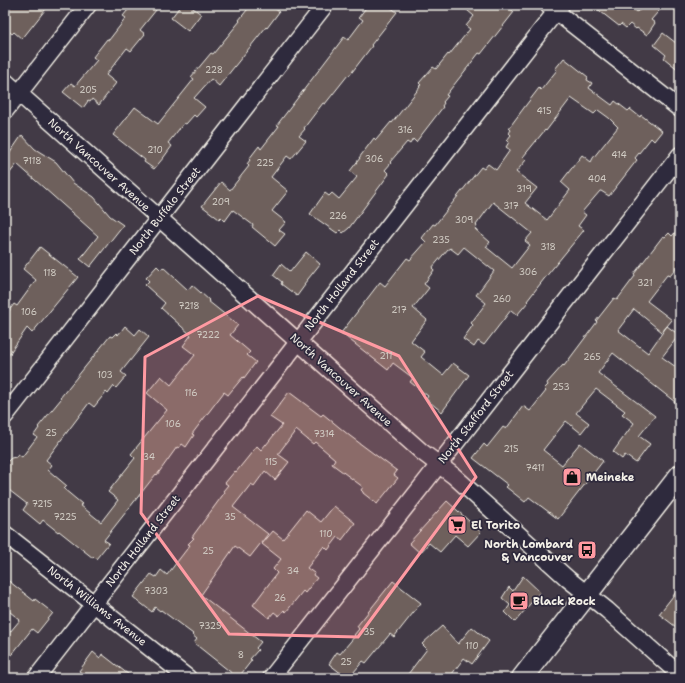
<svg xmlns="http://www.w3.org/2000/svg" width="685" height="683" viewBox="0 0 685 683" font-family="'Shantell Sans',sans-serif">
	<rect width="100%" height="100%" fill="#423a46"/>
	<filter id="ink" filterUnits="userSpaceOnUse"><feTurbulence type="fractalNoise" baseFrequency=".025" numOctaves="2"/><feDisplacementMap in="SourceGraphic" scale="8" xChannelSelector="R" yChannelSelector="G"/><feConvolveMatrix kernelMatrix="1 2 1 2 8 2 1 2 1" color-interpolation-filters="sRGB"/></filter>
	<g filter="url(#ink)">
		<g fill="#6e605c" stroke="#f4f1e8" fill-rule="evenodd">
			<path d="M 5,5 L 49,5 L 22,39 L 14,32 L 12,34 L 5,28 Z"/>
			<path d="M 132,5 L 160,5 L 140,30 L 145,34 L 131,51 L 127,48 L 106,75 L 116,83 L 99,105 L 92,99 L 90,102 L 88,101 L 83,108 L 63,92 L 71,83 L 75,86 L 97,60 L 93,57 L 107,39 L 109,40 L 126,18 L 123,16 Z"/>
			<path d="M 181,5 L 189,5 L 201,14 L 188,31 L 171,18 Z"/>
			<path d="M 251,5 L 271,5 L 279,12 L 267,28 L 266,27 L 219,86 L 211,79 L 194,98 L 205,107 L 196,117 L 194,115 L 186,124 L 184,123 L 168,143 L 172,146 L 164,157 L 154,169 L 144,162 L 145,160 L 113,135 L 135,107 L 158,124 L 194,79 L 191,77 L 211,53 L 213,54 L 240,21 L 239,20 Z"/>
			<path d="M 368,5 L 387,5 L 397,12 L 371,45 L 372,46 L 349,76 L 348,75 L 325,104 L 323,103 L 304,128 L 305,129 L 299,136 L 306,141 L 291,159 L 287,156 L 271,177 L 288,191 L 272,211 L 286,222 L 279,230 L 285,234 L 275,246 L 252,227 L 253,225 L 233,210 L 225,221 L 221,217 L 219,219 L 202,206 L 221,182 L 230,190 L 249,166 L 247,164 L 250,160 L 249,159 L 259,146 L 261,149 L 279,126 L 277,125 L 344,37 L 348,40 L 363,20 L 359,17 Z"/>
			<path d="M 461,5 L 506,5 L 514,12 L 481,54 L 479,53 L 446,95 L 448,96 L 443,102 L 444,103 L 442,106 L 443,107 L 416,142 L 413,139 L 410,144 L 407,142 L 390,162 L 391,163 L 385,170 L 389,174 L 349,228 L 343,233 L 340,230 L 337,233 L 310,214 L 325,193 L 329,196 L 332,193 L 339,199 L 357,177 L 350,171 L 360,158 L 359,158 L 374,138 L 376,140 L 391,122 L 392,123 L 420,87 L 419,86 L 421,85 L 419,83 L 433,67 L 436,69 L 448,54 L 449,55 L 470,29 L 466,26 L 474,16 Z"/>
			<path d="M 592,5 L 629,5 L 637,12 L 638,10 L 639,11 L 644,5 L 664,5 L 651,20 L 655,23 L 647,35 L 637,28 L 636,29 L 630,24 L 626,28 L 621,24 L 619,26 Z"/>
			<path d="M 663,33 L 676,43 L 680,37 L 680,71 L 664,58 L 666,55 L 654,45 Z"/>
			<path d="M 564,58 L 588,77 L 587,80 L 592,83 L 589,88 L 612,105 L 615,101 L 628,111 L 630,109 L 640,117 L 641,115 L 662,131 L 654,141 L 651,138 L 635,158 L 637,160 L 609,196 L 601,191 L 600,191 L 582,212 L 586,215 L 578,226 L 584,230 L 544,279 L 527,301 L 528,302 L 517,315 L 511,310 L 484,345 L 478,341 L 474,347 L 463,339 L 473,325 L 471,323 L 486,303 L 476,295 L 494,271 L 464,247 L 458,254 L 450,248 L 449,249 L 448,249 L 432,268 L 434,270 L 424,284 L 429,288 L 413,308 L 427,320 L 411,341 L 425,352 L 421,357 L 443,375 L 453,363 L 469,375 L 442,412 L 426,399 L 428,396 L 410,382 L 413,378 L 393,363 L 388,370 L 341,333 L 380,282 L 385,286 L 407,258 L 410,260 L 426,242 L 422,238 L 433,224 L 435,225 L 481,167 L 484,169 L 488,164 L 496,170 L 510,150 L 506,147 L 509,142 L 507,140 L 511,135 L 509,133 L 511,130 L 509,128 L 526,105 L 539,88 L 541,90 L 557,70 L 555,69 ZM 571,98 L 594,114 L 598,110 L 609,118 L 618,127 L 593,158 L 591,162 L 582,155 L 561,182 L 570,190 L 547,220 L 525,203 L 537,188 L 516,172 L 526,160 L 523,157 L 545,130 L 546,131 ZM 493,202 L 532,233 L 525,241 L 530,245 L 512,268 L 486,247 L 490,242 L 475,229 L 477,226 L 476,225 Z"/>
			<path d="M 22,135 L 35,149 L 56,162 L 73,183 L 94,197 L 110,216 L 123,225 L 90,267 L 80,259 L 98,236 L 17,164 L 5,179 L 5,160 Z"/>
			<path d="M 680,227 L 680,264 L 670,276 L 667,275 L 647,301 L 672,320 L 662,332 L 634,309 L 618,330 L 648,353 L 667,326 L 679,335 L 662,357 L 680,370 L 680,406 L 613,353 L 598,373 L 655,416 L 639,436 L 650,444 L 636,463 L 625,455 L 622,459 L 613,452 L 634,423 L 622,414 L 625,411 L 596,389 L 576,413 L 589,423 L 581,433 L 566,421 L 543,450 L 562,465 L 580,443 L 603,461 L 558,519 L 529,497 L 525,502 L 506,487 L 508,485 L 473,458 L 484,444 L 487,447 L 503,427 L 506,429 L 523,406 L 530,411 L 546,391 L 544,389 L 548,385 L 547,383 L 563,365 L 564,366 L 597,322 L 596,321 L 614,298 L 617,300 L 635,276 L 634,274 L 663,236 L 665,237 L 669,233 L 672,236 Z"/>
			<path d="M 40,247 L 78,277 L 32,333 L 27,328 L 5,360 L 5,316 L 14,304 L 17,306 L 36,280 L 23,269 Z"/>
			<path d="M 306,252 L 320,264 L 304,284 L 305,285 L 297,296 L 281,284 L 282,282 L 273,275 L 281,264 L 290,272 Z"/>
			<path d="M 157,266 L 161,270 L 163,267 L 188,290 L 192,285 L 209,300 L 208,301 L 238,325 L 230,335 L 250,352 L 247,355 L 256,362 L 244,378 L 243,377 L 228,395 L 224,392 L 192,434 L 194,435 L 186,447 L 182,444 L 179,448 L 177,447 L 157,475 L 156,474 L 104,540 L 109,543 L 96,559 L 93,556 L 93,558 L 59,531 L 58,532 L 43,520 L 40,524 L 23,510 L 27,504 L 5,487 L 5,464 L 11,458 L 16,457 L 18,454 L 22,457 L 37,437 L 34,435 L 39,428 L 38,427 L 61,399 L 60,398 L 110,336 L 112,337 L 116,333 L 118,335 L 125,326 L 135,335 L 140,329 L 149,337 L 121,372 L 126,376 L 116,388 L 114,386 L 108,394 L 106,392 L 94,407 L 89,403 L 46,460 L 52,465 L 48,470 L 67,486 L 64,489 L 82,504 L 80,505 L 101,522 L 118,500 L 108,492 L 135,458 L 131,454 L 167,410 L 147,393 L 161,376 L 171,385 L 195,355 L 183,346 L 191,335 L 161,308 L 165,303 L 145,285 L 149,281 L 146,278 Z"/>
			<path d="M 289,392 L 321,416 L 323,414 L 350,436 L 397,471 L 394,475 L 398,478 L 377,504 L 363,493 L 363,492 L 361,490 L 363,487 L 332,464 L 335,459 L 315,442 L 313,444 L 296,430 L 278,454 L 289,462 L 275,480 L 265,471 L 254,486 L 251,484 L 233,507 L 268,534 L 250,557 L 235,546 L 201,595 L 261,642 L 256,648 L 258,650 L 250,659 L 252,660 L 238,678 L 194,643 L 197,639 L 192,635 L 193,634 L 161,610 L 160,611 L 155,607 L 152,612 L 133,597 L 151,574 L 156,577 L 161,570 L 167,575 L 190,545 L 188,544 L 194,538 L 192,537 L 225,492 L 223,491 L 228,485 L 225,483 L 235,471 L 236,472 L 257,446 L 261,450 L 266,444 L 266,445 L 282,425 L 270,417 Z"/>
			<path d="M 447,501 L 481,532 L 468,546 L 455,535 L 440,552 L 429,543 L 420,553 L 409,543 Z"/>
			<path d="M 334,506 L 355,523 L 342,540 L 338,537 L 328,550 L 324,546 L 307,568 L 314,573 L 313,575 L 317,578 L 305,593 L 303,591 L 286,612 L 284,610 L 279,616 L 274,612 L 269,618 L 253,605 L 277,573 L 273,569 L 281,559 L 262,544 L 273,531 L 283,539 L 306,510 L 321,522 Z"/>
			<path d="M 523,576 L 540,592 L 515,622 L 505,612 L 510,605 L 502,598 L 509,587 L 513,591 Z"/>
			<path d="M 5,578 L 34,601 L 35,599 L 53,613 L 37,633 L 32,629 L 5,663 L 5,638 L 20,620 L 5,608 Z"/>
			<path d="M 393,581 L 421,603 L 394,637 L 390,634 L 366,663 L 363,661 L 349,678 L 347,678 L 329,664 L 337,652 L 340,654 L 355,636 L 354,635 L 359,629 L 357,626 Z"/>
			<path d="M 680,587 L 680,630 L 659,614 Z"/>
			<path d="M 442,626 L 458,644 L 472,627 L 489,641 L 472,664 L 464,658 L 449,678 L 405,678 L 427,649 L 422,644 Z"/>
			<path d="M 93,652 L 100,658 L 102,654 L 133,678 L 88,678 L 79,671 Z"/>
		</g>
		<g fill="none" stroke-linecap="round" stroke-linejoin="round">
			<g stroke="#f4f1e8" stroke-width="19">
				<g id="minor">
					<path d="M 549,6 L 680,109"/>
					<path d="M 5,81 L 422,452 L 454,476 L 568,579 L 607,610 L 680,675"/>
					<path d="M 5,111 L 88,5"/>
					<path d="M 5,416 L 325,5"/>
					<path d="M 5,534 L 188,678"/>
					<path d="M 36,678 L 561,5"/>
					<path d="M 271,678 L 426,481 L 680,155"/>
				</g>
			</g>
			<g stroke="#f4f1e8" stroke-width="23">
				<path id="major" d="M 522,678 L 680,475"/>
			</g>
			<use href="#minor" stroke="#2f2a3d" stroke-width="16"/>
			<use href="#major" stroke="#2f2a3d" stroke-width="20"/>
		</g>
	</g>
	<path fill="#ff9aa2" fill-opacity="0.2" stroke="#ff9aa2" stroke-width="3" stroke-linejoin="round" d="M 258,296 L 399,356 L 476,477 L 358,637 L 229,634 L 141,513 L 145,357 Z"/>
	<defs>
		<g id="shop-square" transform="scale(1)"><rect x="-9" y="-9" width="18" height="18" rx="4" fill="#ff9aa2" stroke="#2f2a3d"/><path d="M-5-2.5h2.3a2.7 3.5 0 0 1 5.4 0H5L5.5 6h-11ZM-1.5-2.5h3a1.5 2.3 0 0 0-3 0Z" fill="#111"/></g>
		<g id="supermarket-square" transform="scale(1)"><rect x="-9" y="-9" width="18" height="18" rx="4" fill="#ff9aa2" stroke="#2f2a3d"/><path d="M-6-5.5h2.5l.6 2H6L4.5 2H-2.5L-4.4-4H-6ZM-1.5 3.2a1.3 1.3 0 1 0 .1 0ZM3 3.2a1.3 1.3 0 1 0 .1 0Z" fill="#111"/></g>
		<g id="bus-square" transform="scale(1)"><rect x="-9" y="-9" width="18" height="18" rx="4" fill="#ff9aa2" stroke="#2f2a3d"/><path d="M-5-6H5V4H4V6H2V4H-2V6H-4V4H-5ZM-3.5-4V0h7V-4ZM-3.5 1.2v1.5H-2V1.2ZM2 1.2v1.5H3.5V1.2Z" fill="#111"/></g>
		<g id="cafe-square" transform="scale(1)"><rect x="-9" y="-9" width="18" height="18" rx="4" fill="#ff9aa2" stroke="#2f2a3d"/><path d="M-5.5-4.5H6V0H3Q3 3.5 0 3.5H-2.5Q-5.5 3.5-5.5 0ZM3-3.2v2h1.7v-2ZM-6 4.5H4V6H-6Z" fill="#111"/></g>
	</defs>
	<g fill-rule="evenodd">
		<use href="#shop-square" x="572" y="477"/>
		<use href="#supermarket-square" x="457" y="525"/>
		<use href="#bus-square" x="587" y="550"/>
		<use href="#cafe-square" x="519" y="601"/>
	</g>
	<g text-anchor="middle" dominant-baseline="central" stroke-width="3.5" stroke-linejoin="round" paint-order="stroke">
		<g font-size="9" fill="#d2cdc5">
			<text x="214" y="70">228</text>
			<text x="88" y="90">205</text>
			<text x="544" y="111">415</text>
			<text x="405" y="130">316</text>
			<text x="155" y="150">210</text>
			<text x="619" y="155">414</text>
			<text x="374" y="159">306</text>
			<text x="32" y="161">7118</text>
			<text x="265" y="163">225</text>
			<text x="597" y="179">404</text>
			<text x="524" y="189">319</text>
			<text x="221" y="202">209</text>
			<text x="511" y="206">317</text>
			<text x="338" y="216">226</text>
			<text x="464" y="220">309</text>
			<text x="441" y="240">235</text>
			<text x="548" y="247">318</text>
			<text x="528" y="272">306</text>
			<text x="50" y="273">118</text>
			<text x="645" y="283">321</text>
			<text x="502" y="299">260</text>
			<text x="189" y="306">7218</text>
			<text x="399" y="310">217</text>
			<text x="29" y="312">106</text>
			<text x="208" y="335">7222</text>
			<text x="386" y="356">211</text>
			<text x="592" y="357">265</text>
			<text x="105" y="375">103</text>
			<text x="561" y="387">253</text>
			<text x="191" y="393">116</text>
			<text x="173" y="424">106</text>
			<text x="51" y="433">25</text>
			<text x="324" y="434">7314</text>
			<text x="511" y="449">215</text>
			<text x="149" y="457">34</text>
			<text x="271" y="462">115</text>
			<text x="535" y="468">7411</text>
			<text x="42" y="504">7215</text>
			<text x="65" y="517">7225</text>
			<text x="230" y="517">35</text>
			<text x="326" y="534">110</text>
			<text x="208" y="551">25</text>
			<text x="293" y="571">34</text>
			<text x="156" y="591">7303</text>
			<text x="280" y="598">26</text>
			<text x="210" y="626">7325</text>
			<text x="369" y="632">35</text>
			<text x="472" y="646">110</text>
			<text x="241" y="655">8</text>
			<text x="346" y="662">25</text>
		</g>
		<g font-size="11" fill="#f4f1e8" stroke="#2f2a3d">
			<text transform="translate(99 165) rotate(42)">North Vancouver Avenue</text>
			<text transform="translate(165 211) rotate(-52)">North Buffalo Street</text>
			<text transform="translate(342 285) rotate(-52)">North Holland Street</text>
			<text transform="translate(341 380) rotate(42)">North Vancouver Avenue</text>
			<text transform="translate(476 417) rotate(-52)">North Stafford Street</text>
			<text transform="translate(143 541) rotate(-52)">North Holland Street</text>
			<text transform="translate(97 606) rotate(38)">North Williams Avenue</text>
		</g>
		<g font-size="11" font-weight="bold" fill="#f4f1e8" stroke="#2f2a3d" text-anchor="start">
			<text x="586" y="477">Meineke</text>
			<text x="471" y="525">El Torito</text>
			<text x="573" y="544" text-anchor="end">North Lombard<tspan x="573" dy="13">&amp; Vancouver</tspan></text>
			<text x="533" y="601">Black Rock</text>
		</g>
	</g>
	<rect width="685" height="683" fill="none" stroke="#2f2a3d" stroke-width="20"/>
	<rect x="10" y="10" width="665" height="663" fill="none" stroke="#f4f1e8" stroke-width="1.5" filter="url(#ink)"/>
</svg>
